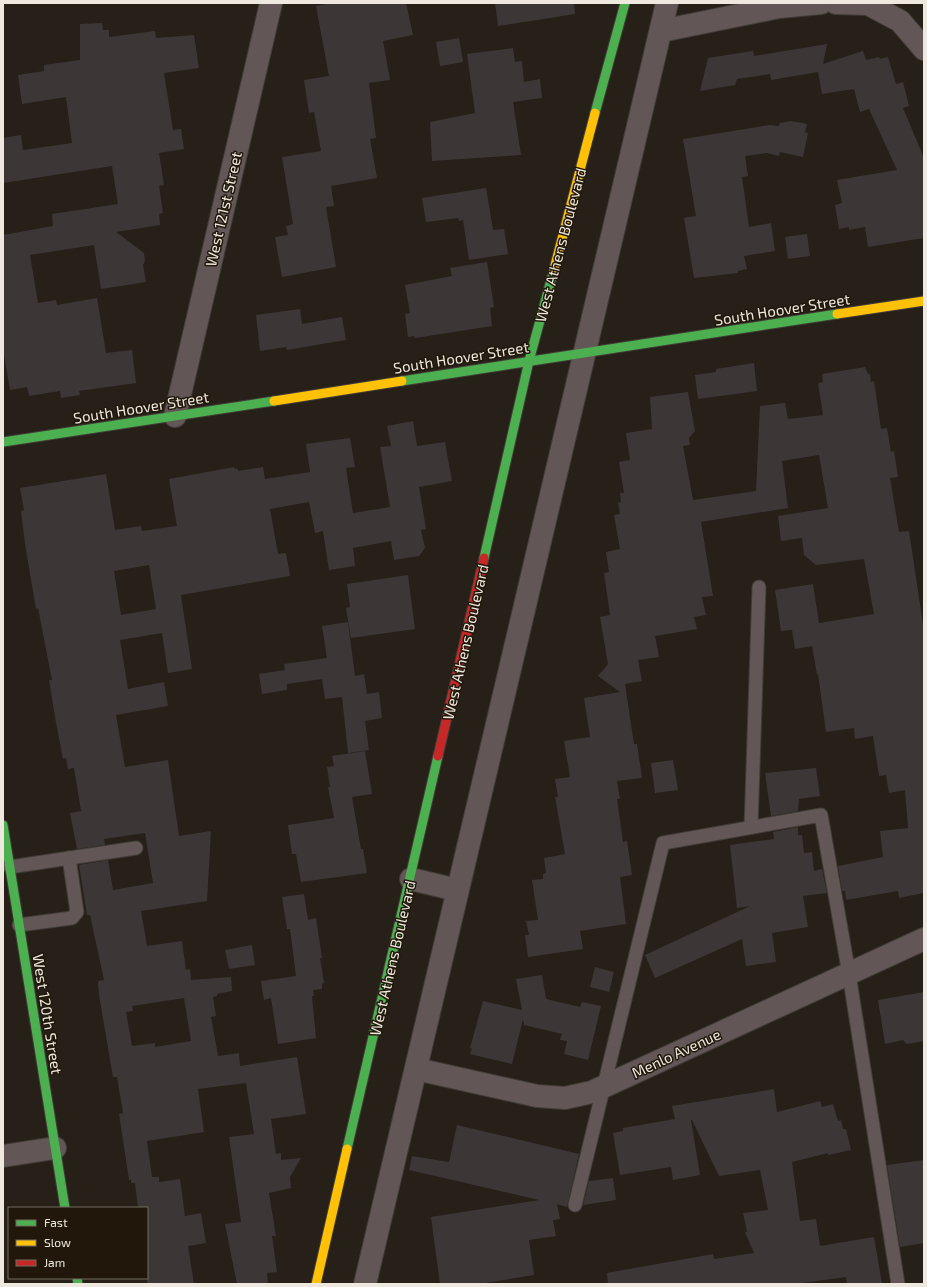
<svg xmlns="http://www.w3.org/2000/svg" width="927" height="1287" viewBox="0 0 927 1287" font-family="'Exo 2',sans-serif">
	<rect width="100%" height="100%" fill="#262019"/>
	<g fill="#3c3637" fill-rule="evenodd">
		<path d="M 332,3 L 406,3 L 413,35 L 383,41 L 390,80 L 369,83 L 376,138 L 370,139 L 377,178 L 331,186 L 334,206 L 326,207 L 336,267 L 282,277 L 275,237 L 288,235 L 286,226 L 293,224 L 282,157 L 321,151 L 314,112 L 309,113 L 304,80 L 329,76 L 316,6 Z"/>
		<path d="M 495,3 L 574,3 L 575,14 L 498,26 Z"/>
		<path d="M 102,23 L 103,30 L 109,30 L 109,37 L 155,31 L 156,38 L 194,35 L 199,68 L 164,73 L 173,130 L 181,129 L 184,149 L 159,153 L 164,185 L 159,186 L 163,213 L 159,214 L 160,225 L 116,232 L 144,253 L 145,261 L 143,265 L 146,282 L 101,289 L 94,245 L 30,255 L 38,303 L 56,300 L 57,305 L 97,298 L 106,353 L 132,350 L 136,383 L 79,391 L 80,395 L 61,398 L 60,391 L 29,396 L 27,387 L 10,390 L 3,349 L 3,235 L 53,226 L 52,214 L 118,204 L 112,166 L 3,183 L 3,138 L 21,135 L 23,150 L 72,143 L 66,97 L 22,104 L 18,75 L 44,71 L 44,65 L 80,60 L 80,24 Z"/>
		<path d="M 459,38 L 463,62 L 440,66 L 436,42 Z"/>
		<path d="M 827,44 L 823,64 L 863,51 L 866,60 L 879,57 L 880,59 L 888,57 L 896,84 L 903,82 L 909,106 L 903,108 L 924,158 L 924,238 L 868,247 L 865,227 L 849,230 L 849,227 L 839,229 L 835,205 L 842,203 L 837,180 L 897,170 L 869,109 L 860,112 L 854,89 L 822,94 L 818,72 L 771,80 L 770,74 L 737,79 L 735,85 L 700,91 L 708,58 L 753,51 L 754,56 Z"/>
		<path d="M 513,48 L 515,62 L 522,61 L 524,82 L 540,79 L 542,98 L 513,102 L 521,155 L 432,161 L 430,122 L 475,113 L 467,54 Z"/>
		<path d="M 791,121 L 807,124 L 805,132 L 808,133 L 803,157 L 780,152 L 779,156 L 767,153 L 745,156 L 748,176 L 742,177 L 749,227 L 771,223 L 775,251 L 744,256 L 747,269 L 738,271 L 738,273 L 694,278 L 684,218 L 696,216 L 683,139 L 770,125 L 779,126 L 780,123 Z"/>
		<path d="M 486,188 L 493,230 L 504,229 L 508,254 L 469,260 L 463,220 L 459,221 L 458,218 L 426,222 L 422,198 Z"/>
		<path d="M 807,234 L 810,256 L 788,259 L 785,237 Z"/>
		<path d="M 487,262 L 494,307 L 490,308 L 492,326 L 415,338 L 414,336 L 408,337 L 405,314 L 410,313 L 405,285 L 452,276 L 450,268 Z"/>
		<path d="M 300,309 L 302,324 L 342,317 L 346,340 L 287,350 L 286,347 L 260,351 L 256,315 Z"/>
		<path d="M 754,363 L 757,391 L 698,399 L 695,375 L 716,372 L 716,369 Z"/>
		<path d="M 865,367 L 868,374 L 870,374 L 871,382 L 874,381 L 881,429 L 887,428 L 891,452 L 894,451 L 898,477 L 890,478 L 899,532 L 909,531 L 924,631 L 924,893 L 899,898 L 898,891 L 846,900 L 845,891 L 842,891 L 838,866 L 883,857 L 880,831 L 908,828 L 905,790 L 889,793 L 886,775 L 879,776 L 873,736 L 855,739 L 854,728 L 826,732 L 818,674 L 817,675 L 812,646 L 795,649 L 792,630 L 781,631 L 775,590 L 813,584 L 819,623 L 874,614 L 864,559 L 816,565 L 804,555 L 802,538 L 781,541 L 778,516 L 828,508 L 819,455 L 782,461 L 788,508 L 701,522 L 713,596 L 702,597 L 706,615 L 694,617 L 697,629 L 655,636 L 659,657 L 638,660 L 642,681 L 625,684 L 634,744 L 637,744 L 642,778 L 617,781 L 620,799 L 617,799 L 623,842 L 627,841 L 632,875 L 620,877 L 626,924 L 580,931 L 583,949 L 528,957 L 525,935 L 529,935 L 526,921 L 538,920 L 532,880 L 543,879 L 543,874 L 546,873 L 544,858 L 565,854 L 555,797 L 558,797 L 555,779 L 570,777 L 564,741 L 590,737 L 584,698 L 620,692 L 598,676 L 608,664 L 600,617 L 610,615 L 604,573 L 609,572 L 606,552 L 620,549 L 614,515 L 620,514 L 618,503 L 621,502 L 620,493 L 624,493 L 619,462 L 630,460 L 626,433 L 652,429 L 650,397 L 688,392 L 695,431 L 689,438 L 690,445 L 683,446 L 693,500 L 756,491 L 760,406 L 785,403 L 788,419 L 823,415 L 818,383 L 823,382 L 822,374 Z"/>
		<path d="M 413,421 L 417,446 L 445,442 L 452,481 L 419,487 L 426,529 L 421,530 L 425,548 L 419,556 L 394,560 L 391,541 L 353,548 L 355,566 L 329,570 L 323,531 L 315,533 L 309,502 L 270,509 L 278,554 L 286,553 L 290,576 L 181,595 L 192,669 L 168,673 L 162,633 L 120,640 L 128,689 L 164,682 L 168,706 L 116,715 L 125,767 L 168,760 L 179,836 L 211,831 L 207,901 L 141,911 L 147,946 L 182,941 L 186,970 L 190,969 L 191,980 L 231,977 L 232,991 L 217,994 L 217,996 L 213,997 L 216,1016 L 211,1017 L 218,1056 L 239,1053 L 240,1066 L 297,1057 L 306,1114 L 271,1119 L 276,1154 L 281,1153 L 281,1160 L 301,1158 L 290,1177 L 291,1188 L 269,1193 L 276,1236 L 272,1236 L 277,1272 L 267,1273 L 268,1284 L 237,1284 L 225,1224 L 241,1222 L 229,1137 L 254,1134 L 246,1083 L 198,1089 L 204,1132 L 147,1141 L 152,1177 L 159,1177 L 159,1182 L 180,1179 L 185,1216 L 201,1213 L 206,1243 L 188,1246 L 194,1284 L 147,1284 L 147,1208 L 138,1208 L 135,1183 L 131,1183 L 131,1180 L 129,1180 L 119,1114 L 123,1113 L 117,1077 L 113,1077 L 99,995 L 98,981 L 104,980 L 90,915 L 87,915 L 79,865 L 108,860 L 113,890 L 153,883 L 145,833 L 104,839 L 105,845 L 77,849 L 70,813 L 81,811 L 74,768 L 68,769 L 66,758 L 63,759 L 55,717 L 49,680 L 52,680 L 38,608 L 36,609 L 25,544 L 21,511 L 24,510 L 20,488 L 106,474 L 115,530 L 141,526 L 142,531 L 177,526 L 169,479 L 234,467 L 235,469 L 238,469 L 238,471 L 263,467 L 265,479 L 310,472 L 306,444 L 350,438 L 355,467 L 346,468 L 353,513 L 390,507 L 380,447 L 391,446 L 387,426 ZM 149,565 L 156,609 L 121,615 L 114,571 ZM 184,998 L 191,1041 L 155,1047 L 155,1043 L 132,1046 L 126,1012 L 133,1011 L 132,1006 Z"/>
		<path d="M 408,575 L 415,629 L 351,638 L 346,608 L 350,607 L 347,584 Z"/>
		<path d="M 348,622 L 355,676 L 364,674 L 367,694 L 379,692 L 382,718 L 365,721 L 369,750 L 348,753 L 342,697 L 325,699 L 322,679 L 287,684 L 287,690 L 262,694 L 259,674 L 285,670 L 284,664 L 327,658 L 322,626 Z"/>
		<path d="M 365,751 L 372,794 L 352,797 L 361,849 L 363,849 L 367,873 L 301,882 L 296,854 L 292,854 L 288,825 L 334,818 L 328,787 L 330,787 L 327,767 L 334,766 L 332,756 Z"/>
		<path d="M 673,760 L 678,790 L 655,793 L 651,763 Z"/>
		<path d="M 816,768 L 820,796 L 799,799 L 798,811 L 771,816 L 765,773 Z"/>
		<path d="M 798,827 L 798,835 L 802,835 L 804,853 L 812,852 L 814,871 L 822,869 L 827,893 L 803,896 L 808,927 L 772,933 L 776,962 L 746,966 L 742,939 L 655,978 L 645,955 L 750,906 L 737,908 L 730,845 L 774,839 L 773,832 Z"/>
		<path d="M 304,894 L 308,920 L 316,918 L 322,958 L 320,958 L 324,983 L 322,984 L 322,989 L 313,990 L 314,996 L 312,996 L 316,1038 L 278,1044 L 271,998 L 264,1000 L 261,981 L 296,976 L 290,929 L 287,929 L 282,897 Z"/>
		<path d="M 252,945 L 255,965 L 229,969 L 225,950 Z"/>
		<path d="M 595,967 L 614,972 L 609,992 L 590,987 Z"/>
		<path d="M 542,975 L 546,999 L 580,1007 L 582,1002 L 601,1006 L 588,1060 L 564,1054 L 567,1041 L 560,1040 L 562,1034 L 524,1025 L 523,1019 L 512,1064 L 470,1054 L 472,1049 L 470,1048 L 483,1001 L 522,1010 L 516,979 Z"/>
		<path d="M 924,992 L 924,1041 L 907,1044 L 903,1040 L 885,1044 L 878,1000 Z"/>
		<path d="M 774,1089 L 777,1112 L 820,1101 L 822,1107 L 833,1104 L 838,1121 L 841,1120 L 843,1129 L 846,1129 L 851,1150 L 828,1155 L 828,1153 L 792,1162 L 800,1221 L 816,1219 L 820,1246 L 874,1237 L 882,1284 L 847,1284 L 846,1277 L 795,1284 L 608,1284 L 607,1273 L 713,1254 L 714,1259 L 754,1253 L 745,1232 L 747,1232 L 743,1213 L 768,1210 L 760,1170 L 719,1176 L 692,1120 L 691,1120 L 700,1175 L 673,1180 L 671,1167 L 620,1175 L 613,1133 L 623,1131 L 623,1128 L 675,1119 L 672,1106 Z"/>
		<path d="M 457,1125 L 579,1154 L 567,1207 L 557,1204 L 560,1219 L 553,1220 L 556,1236 L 529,1240 L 534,1275 L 479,1284 L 440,1284 L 431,1217 L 539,1200 L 409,1170 L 412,1156 L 449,1162 Z"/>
		<path d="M 924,1160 L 924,1243 L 900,1247 L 887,1165 Z"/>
		<path d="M 613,1178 L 616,1200 L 583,1205 L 589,1181 Z"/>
	</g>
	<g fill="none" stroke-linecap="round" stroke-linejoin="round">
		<g stroke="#413c36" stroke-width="15">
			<g id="lane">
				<path d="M 751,827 L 759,587"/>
				<path d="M 10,867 L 136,848"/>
				<path d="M 19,925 L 72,918 L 77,912 L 69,858"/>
				<path d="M 575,1205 L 663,843 L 821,815 L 849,974 L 898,1284"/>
			</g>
		</g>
		<g stroke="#413c36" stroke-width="24">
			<g id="street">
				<path d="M 836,3 L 868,4 L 900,21 L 924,49"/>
				<path d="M 661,31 L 779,7 L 821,3"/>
				<path d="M 175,416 L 271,3"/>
				<path d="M 411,879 L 457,890"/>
				<path d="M 416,1069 L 537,1096 L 565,1098 L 592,1092 L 924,939"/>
				<path d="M 3,1156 L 55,1148"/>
				<path d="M 365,1284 L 667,3"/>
			</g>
		</g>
		<g stroke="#413c36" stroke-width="11">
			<g id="fast">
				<path d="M 595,113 L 625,3"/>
				<path d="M 402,381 L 837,314"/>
				<path d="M 3,442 L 274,401"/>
				<path d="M 484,558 L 529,361 L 554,269"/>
				<path d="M 3,825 L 65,1208"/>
				<path d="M 347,1149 L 438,756"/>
				<path d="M 77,1278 L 78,1284"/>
			</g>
		</g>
		<g stroke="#413c36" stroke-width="11">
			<g id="slow">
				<path d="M 554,269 L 595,113"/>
				<path d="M 837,314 L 924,301"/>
				<path d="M 274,401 L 402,381"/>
				<path d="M 316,1284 L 347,1149"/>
			</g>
		</g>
		<g stroke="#413c36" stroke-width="11">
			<path id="jam" d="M 438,756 L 484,558"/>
		</g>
		<use href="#lane" stroke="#625756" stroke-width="13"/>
		<use href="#street" stroke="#625756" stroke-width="22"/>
		<use href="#fast" stroke="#4caf50" stroke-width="9"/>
		<use href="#slow" stroke="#ffc107" stroke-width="9"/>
		<use href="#jam" stroke="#c62828" stroke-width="9"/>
	</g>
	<g text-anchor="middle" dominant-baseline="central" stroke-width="3" stroke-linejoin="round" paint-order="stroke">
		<g font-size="15" fill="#eee8df" stroke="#21180b">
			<text transform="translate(223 209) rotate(-77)">West 121st Street</text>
			<text transform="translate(560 245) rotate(-75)">West Athens Boulevard</text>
			<text transform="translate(782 309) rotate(-9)">South Hoover Street</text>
			<text transform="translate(461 357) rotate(-9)">South Hoover Street</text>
			<text transform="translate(141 407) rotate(-9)">South Hoover Street</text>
			<text transform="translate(465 642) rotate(-77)">West Athens Boulevard</text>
			<text transform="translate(392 958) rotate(-77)">West Athens Boulevard</text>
			<text transform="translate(48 1014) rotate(81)">West 120th Street</text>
			<text transform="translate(676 1053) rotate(-25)">Menlo Avenue</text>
		</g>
	</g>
	<rect width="927" height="1287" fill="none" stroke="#eee8df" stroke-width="8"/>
	<rect x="8" y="1207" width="140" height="72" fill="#21180b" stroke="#736b60"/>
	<rect x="16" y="1220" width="20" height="6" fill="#4caf50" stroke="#736b60"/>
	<text x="44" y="1227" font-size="12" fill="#eee8df">Fast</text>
	<rect x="16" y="1240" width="20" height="6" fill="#ffc107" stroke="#736b60"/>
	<text x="44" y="1247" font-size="12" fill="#eee8df">Slow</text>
	<rect x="16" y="1260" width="20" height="6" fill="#c62828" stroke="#736b60"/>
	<text x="44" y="1267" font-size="12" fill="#eee8df">Jam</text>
</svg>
